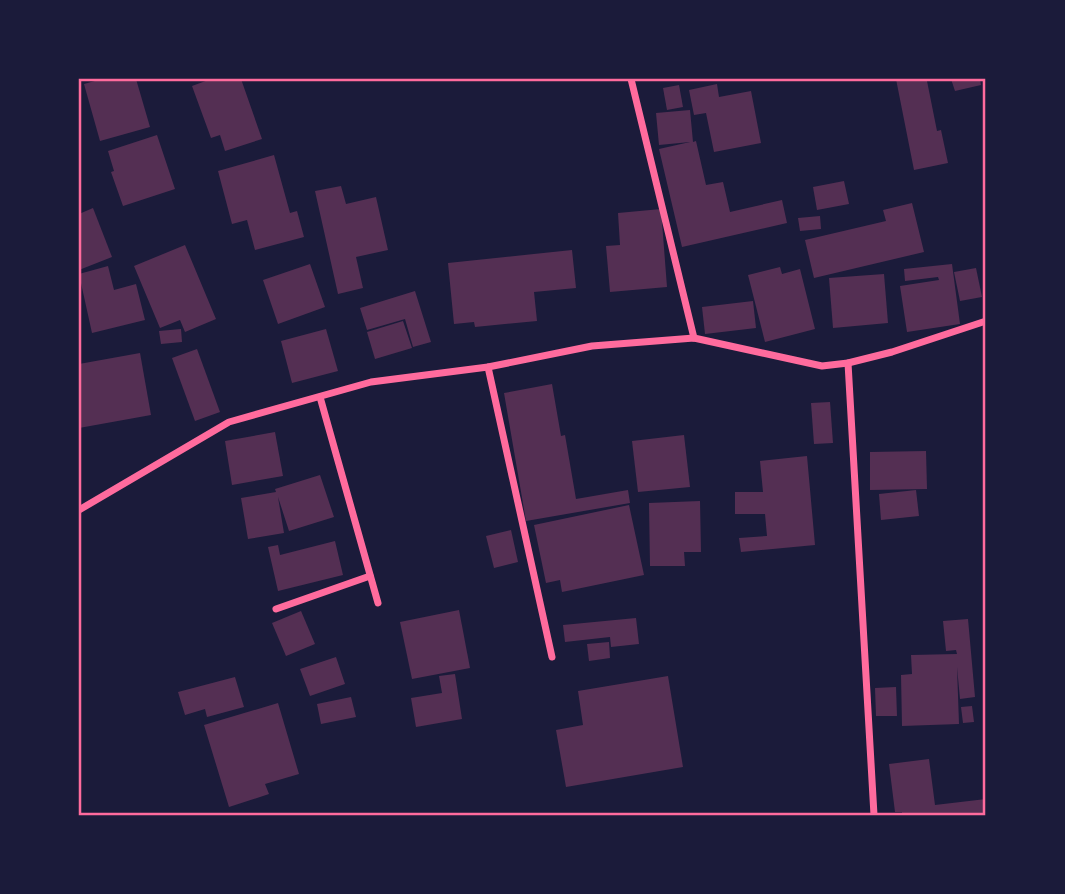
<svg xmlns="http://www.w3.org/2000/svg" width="1065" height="894" viewBox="0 0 1065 894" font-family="'Zilla Slab',serif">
	<rect width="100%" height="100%" fill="#1b1b3a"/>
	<g fill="#542f53">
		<path d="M 102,79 L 136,79 L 150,127 L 100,141 L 84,84 Z"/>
		<path d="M 211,79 L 241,79 L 262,139 L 225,151 L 220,135 L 211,138 L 192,86 Z"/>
		<path d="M 896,79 L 933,79 L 927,81 L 937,131 L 941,130 L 948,163 L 914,170 Z"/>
		<path d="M 951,79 L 980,79 L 981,85 L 955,91 Z"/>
		<path d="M 717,84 L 719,97 L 751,91 L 761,143 L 714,152 L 706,113 L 694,115 L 689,90 Z"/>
		<path d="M 679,85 L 683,107 L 667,110 L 663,88 Z"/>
		<path d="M 690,110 L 693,142 L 696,141 L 706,185 L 723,182 L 730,212 L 782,200 L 787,223 L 682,247 L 659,149 L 690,142 L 659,145 L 656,113 Z"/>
		<path d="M 157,135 L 175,189 L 123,206 L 111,172 L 114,171 L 108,151 Z"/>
		<path d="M 274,155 L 290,213 L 297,211 L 304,237 L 255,250 L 247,220 L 232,224 L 218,171 Z"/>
		<path d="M 844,181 L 849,204 L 817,210 L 813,187 Z"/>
		<path d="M 341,186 L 346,204 L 376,197 L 388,250 L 356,257 L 363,288 L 338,294 L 315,191 Z"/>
		<path d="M 912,203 L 924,252 L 814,278 L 805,240 L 886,221 L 883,210 Z"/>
		<path d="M 93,208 L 112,257 L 79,270 L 79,214 Z"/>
		<path d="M 661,209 L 667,287 L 610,292 L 606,246 L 620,245 L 618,213 Z"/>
		<path d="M 820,216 L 821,229 L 800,231 L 798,218 Z"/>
		<path d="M 185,245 L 216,319 L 185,332 L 180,320 L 160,328 L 134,266 Z"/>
		<path d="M 572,250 L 576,288 L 534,292 L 537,321 L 475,327 L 474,322 L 454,324 L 448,263 Z"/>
		<path d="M 310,264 L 325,307 L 278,324 L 263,280 Z"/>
		<path d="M 952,264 L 960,324 L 907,332 L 900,286 L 939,280 L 938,277 L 905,281 L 904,269 Z"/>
		<path d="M 108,266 L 114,290 L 136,284 L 145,320 L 92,333 L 79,274 Z"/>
		<path d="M 780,267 L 782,274 L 800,269 L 815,329 L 765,342 L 748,275 Z"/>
		<path d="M 976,268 L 982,297 L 960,301 L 954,272 Z"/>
		<path d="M 884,274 L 888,323 L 833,328 L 829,278 Z"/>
		<path d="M 415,291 L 431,342 L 413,347 L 405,319 L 367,330 L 360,308 Z"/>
		<path d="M 753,301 L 756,328 L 705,334 L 702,307 Z"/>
		<path d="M 403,321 L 412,348 L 375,359 L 367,332 Z"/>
		<path d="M 181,329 L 182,342 L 161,344 L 159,331 Z"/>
		<path d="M 326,329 L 338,371 L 292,383 L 281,341 Z"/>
		<path d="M 197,349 L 220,412 L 195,421 L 172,358 Z"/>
		<path d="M 140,353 L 151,415 L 79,428 L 79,364 Z"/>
		<path d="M 552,384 L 561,436 L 565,435 L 576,499 L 628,490 L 630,503 L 526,521 L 504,393 Z"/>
		<path d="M 830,402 L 833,443 L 814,444 L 811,403 Z"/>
		<path d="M 275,432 L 283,476 L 232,485 L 225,441 Z"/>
		<path d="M 684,435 L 690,487 L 638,492 L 632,441 Z"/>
		<path d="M 926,451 L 927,489 L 870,490 L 870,452 Z"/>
		<path d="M 807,456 L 815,545 L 741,552 L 739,538 L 767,536 L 765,514 L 735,514 L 735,492 L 763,492 L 760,461 Z"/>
		<path d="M 320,475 L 334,517 L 289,531 L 278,497 L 284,533 L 248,539 L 241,498 L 276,492 L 275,489 Z"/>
		<path d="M 916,490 L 919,516 L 881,520 L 879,494 Z"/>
		<path d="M 700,501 L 701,552 L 684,552 L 685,566 L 650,566 L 649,503 Z"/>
		<path d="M 629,505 L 644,575 L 562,592 L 560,580 L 546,583 L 534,525 Z"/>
		<path d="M 511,530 L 518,562 L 494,568 L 486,536 Z"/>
		<path d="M 335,541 L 343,575 L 278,591 L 268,547 L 278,545 L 280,555 Z"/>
		<path d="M 459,610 L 470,668 L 412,679 L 400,622 Z"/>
		<path d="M 301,611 L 315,644 L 286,656 L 272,623 Z"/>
		<path d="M 636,618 L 639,644 L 611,647 L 610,637 L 565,642 L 563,625 Z"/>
		<path d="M 968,619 L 975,697 L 960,699 L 957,667 L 959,724 L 902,726 L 901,675 L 912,674 L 911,655 L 957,654 L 956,650 L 946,651 L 943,621 Z"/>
		<path d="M 609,642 L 610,658 L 589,661 L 587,644 Z"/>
		<path d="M 336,657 L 345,684 L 310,696 L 300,669 Z"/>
		<path d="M 455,674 L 462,719 L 416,727 L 411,698 L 442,693 L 439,676 Z"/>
		<path d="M 668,676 L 683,767 L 566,787 L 556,730 L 583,725 L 578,691 Z"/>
		<path d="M 235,677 L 244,707 L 207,717 L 205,709 L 185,715 L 178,692 Z"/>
		<path d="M 896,687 L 897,716 L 876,716 L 875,688 Z"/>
		<path d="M 351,697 L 356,717 L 321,724 L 317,704 Z"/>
		<path d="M 278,703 L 299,774 L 265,784 L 269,794 L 229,807 L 204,725 Z"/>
		<path d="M 972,706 L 974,722 L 963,723 L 961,707 Z"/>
		<path d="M 929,759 L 935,805 L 986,799 L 986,815 L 902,815 L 902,812 L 895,812 L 889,764 Z"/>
	</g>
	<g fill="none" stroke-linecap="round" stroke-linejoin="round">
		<g stroke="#ff6b9d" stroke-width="7">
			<path d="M 631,79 L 694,338"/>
			<path d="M 848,363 L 874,815"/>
			<path d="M 488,367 L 552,657"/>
			<path d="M 320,397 L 378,603"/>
			<path d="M 79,510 L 229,422 L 371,382 L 488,367 L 592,346 L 694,338 L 822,366 L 848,363 L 892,352 L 986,321"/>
			<path d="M 276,609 L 370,576"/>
		</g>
	</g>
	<rect width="1065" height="894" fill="none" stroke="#1b1b3a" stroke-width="161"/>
	<rect x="80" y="80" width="904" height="734" fill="none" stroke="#ff6b9d" stroke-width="2.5"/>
</svg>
